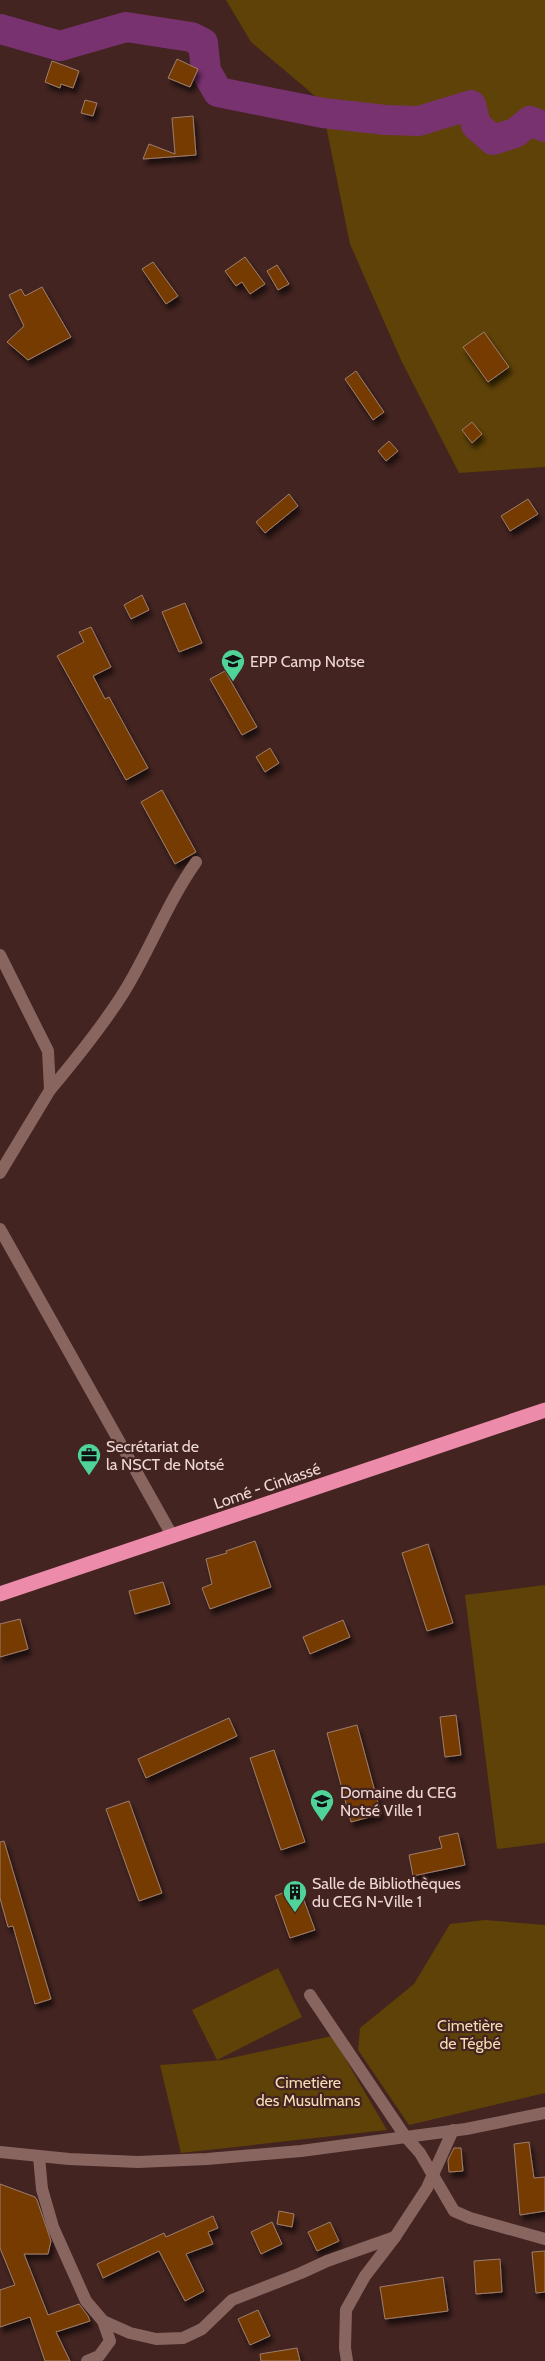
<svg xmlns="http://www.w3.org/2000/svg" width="545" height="2361" viewBox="0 0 545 2361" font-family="Cabin,sans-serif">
	<defs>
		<filter id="shadow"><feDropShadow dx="3" dy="5.5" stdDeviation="2.5" flood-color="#0009"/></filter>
	</defs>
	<rect width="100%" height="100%" fill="#432421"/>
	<g fill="#5e4207">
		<path d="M 226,0 L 545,0 L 545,467 L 459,473 L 401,360 L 350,244 L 321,101 L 251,42 Z"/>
		<path d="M 545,1585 L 545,1843 L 497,1849 L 465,1595 Z"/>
		<path d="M 485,1920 L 545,1925 L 545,2093 L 409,2125 L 358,2050 L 360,2028 L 414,1984 L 450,1924 Z"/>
		<path d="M 278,1968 L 302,2017 L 217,2060 L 192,2010 Z"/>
		<path d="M 332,2036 L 387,2130 L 181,2153 L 160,2065 L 222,2060 Z"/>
	</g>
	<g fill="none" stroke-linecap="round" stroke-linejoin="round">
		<path stroke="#793270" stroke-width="30" d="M 0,29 L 60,46 L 126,27 L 191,37 L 203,43 L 206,71 L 218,92 L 323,113 L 386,120 L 419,121 L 471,105 L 476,125 L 493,140 L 515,133 L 530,121 L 545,127"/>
	</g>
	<g fill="#763a06" stroke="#9e7e6b" filter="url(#shadow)">
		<path d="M 177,59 L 198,69 L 190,87 L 168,78 Z"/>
		<path d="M 52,61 L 79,71 L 73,88 L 61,84 L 60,88 L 45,82 Z"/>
		<path d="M 85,100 L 97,103 L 93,116 L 81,113 Z"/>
		<path d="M 193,116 L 196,155 L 143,159 L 149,144 L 175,154 L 172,118 Z"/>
		<path d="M 245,257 L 265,284 L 250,294 L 242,282 L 236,286 L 225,271 Z"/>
		<path d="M 153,262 L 178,296 L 166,304 L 142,269 Z"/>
		<path d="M 277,265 L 289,284 L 278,290 L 267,271 Z"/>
		<path d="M 42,287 L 71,337 L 28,360 L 7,342 L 24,326 L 9,295 L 21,289 L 25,296 Z"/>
		<path d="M 484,332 L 509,367 L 488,382 L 463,347 Z"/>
		<path d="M 356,371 L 384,412 L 373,420 L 345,379 Z"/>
		<path d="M 472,422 L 482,434 L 472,443 L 462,430 Z"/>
		<path d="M 389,441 L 398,451 L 386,461 L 378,451 Z"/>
		<path d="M 289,494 L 298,506 L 265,533 L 256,522 Z"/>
		<path d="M 528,499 L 538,514 L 510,531 L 501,516 Z"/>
		<path d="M 142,595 L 149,610 L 131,619 L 124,605 Z"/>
		<path d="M 185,603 L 202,643 L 179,652 L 162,612 Z"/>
		<path d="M 91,627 L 111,667 L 93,676 L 105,699 L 109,697 L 148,768 L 126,780 L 57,656 L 84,642 L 79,632 Z"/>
		<path d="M 225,671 L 257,727 L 242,735 L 210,679 Z"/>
		<path d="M 270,748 L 279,763 L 265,772 L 256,757 Z"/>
		<path d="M 162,790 L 196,852 L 175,864 L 141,802 Z"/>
		<path d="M 255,1541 L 271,1587 L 210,1609 L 202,1588 L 212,1584 L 206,1559 L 227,1553 L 226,1551 Z"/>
		<path d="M 428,1544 L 453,1623 L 427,1631 L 402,1553 Z"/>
		<path d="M 163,1582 L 170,1604 L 135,1614 L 129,1591 Z"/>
		<path d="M 20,1619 L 28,1649 L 0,1657 L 0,1624 Z"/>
		<path d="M 343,1620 L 350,1637 L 310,1654 L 303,1637 Z"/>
		<path d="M 456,1715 L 461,1755 L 445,1757 L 440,1717 Z"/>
		<path d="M 229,1718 L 237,1736 L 146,1778 L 138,1759 Z"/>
		<path d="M 357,1725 L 381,1814 L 351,1822 L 327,1733 Z"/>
		<path d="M 274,1750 L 305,1842 L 281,1850 L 250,1758 Z"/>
		<path d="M 129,1801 L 162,1893 L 139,1901 L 106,1809 Z"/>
		<path d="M 458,1833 L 465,1865 L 413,1876 L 409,1855 L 442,1848 L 439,1837 Z"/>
		<path d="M 4,1841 L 51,1999 L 35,2004 L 13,1926 L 8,1927 L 0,1898 L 0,1842 Z"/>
		<path d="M 299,1887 L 315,1930 L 290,1938 L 275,1896 Z"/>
		<path d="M 529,2142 L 534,2178 L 545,2177 L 545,2211 L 520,2215 L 514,2144 Z"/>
		<path d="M 454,2148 L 461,2148 L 463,2171 L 449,2172 L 448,2160 Z"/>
		<path d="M 0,2184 L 35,2197 L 37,2200 L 51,2241 L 48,2254 L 24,2254 L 48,2315 L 79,2304 L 88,2316 L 90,2321 L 56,2332 L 70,2361 L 45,2361 L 30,2317 L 0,2327 L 0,2290 L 15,2285 L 0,2248 Z"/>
		<path d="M 279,2211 L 294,2214 L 292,2227 L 277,2224 Z"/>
		<path d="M 213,2216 L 218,2228 L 208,2232 L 213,2244 L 186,2254 L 204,2291 L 185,2301 L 159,2251 L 103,2278 L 97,2264 L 164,2233 L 166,2237 Z"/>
		<path d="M 272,2222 L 282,2244 L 261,2254 L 251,2232 Z"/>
		<path d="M 330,2222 L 339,2241 L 317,2251 L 308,2232 Z"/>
		<path d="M 545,2251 L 545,2292 L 536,2293 L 532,2252 Z"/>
		<path d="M 500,2259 L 502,2292 L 476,2294 L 474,2261 Z"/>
		<path d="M 443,2277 L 448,2311 L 385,2319 L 380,2287 Z"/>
		<path d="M 258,2310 L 270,2336 L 250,2345 L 238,2319 Z"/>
		<path d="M 297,2348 L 300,2361 L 261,2361 L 260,2354 Z"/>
	</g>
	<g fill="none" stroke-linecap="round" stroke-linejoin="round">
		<g stroke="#896560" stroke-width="12">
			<path d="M 0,955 L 48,1051 L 50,1090 L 0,1173"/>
			<path d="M 50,1090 C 76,1059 102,1027 124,992 C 150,950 167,903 196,862"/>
			<path d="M 0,1229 L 173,1537"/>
			<path d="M 310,1995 L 405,2136 L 420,2153 L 454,2211 L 470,2218 L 545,2239"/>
			<path d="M 0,2152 L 69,2159 L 138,2162 L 207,2159 L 301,2151 L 466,2129 L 545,2113"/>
			<path d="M 39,2157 L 42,2189 L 53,2227 L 86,2301 L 103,2321 L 110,2341 L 99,2356 L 87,2361"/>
			<path d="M 103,2321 L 130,2333 L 156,2339 L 183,2338 L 202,2329 L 232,2300 L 301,2273 L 327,2261 L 395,2237"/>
			<path d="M 347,2361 L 345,2348 L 346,2310 L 365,2276 L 395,2237 L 427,2188 L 453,2130"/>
		</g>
		<path stroke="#ed8bab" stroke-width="15" d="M 0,1594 L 545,1410"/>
	</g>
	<defs>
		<g id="school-pin" transform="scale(1.25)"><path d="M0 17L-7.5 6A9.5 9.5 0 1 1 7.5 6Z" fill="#4fd399" stroke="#432421"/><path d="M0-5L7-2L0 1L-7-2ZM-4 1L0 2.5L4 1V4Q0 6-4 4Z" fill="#111"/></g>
		<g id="office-pin" transform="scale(1.25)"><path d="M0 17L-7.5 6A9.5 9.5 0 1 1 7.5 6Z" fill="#4fd399" stroke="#432421"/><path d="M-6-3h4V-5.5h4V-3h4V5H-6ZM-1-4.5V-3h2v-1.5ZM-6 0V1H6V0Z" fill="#111"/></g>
		<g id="building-pin" transform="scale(1.25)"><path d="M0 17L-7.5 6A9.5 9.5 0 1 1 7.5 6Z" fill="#4fd399" stroke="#432421"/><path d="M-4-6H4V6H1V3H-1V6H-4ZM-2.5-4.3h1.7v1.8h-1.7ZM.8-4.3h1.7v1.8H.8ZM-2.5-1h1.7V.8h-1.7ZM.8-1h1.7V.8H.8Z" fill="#111"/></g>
	</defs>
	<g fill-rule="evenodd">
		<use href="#school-pin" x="233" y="661"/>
		<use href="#office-pin" x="89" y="1455"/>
		<use href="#school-pin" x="322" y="1801"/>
		<use href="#building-pin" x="295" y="1892"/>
	</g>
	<g text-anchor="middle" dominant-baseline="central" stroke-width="4.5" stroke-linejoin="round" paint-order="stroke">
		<g font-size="16" fill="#edd7d4" stroke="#432421" text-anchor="start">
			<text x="250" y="661">EPP Camp Notse</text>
			<text x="106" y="1446">Secrétariat de<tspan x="106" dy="18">la NSCT de Notsé</tspan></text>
			<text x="340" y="1792">Domaine du CEG<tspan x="340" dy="18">Notsé Ville 1</tspan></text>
			<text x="312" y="1883">Salle de Bibliothèques<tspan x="312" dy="18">du CEG N-Ville 1</tspan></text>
		</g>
		<g font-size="16" fill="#edd7d4" stroke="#432421">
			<text transform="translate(267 1486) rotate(-19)">Lomé - Cinkassé</text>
		</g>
		<g font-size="16" fill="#f6dcb2" stroke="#432421">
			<text x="470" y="2025">Cimetière<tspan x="470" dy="18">de Tégbé</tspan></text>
			<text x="308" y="2082">Cimetière<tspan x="308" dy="18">des Musulmans</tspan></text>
		</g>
	</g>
</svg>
